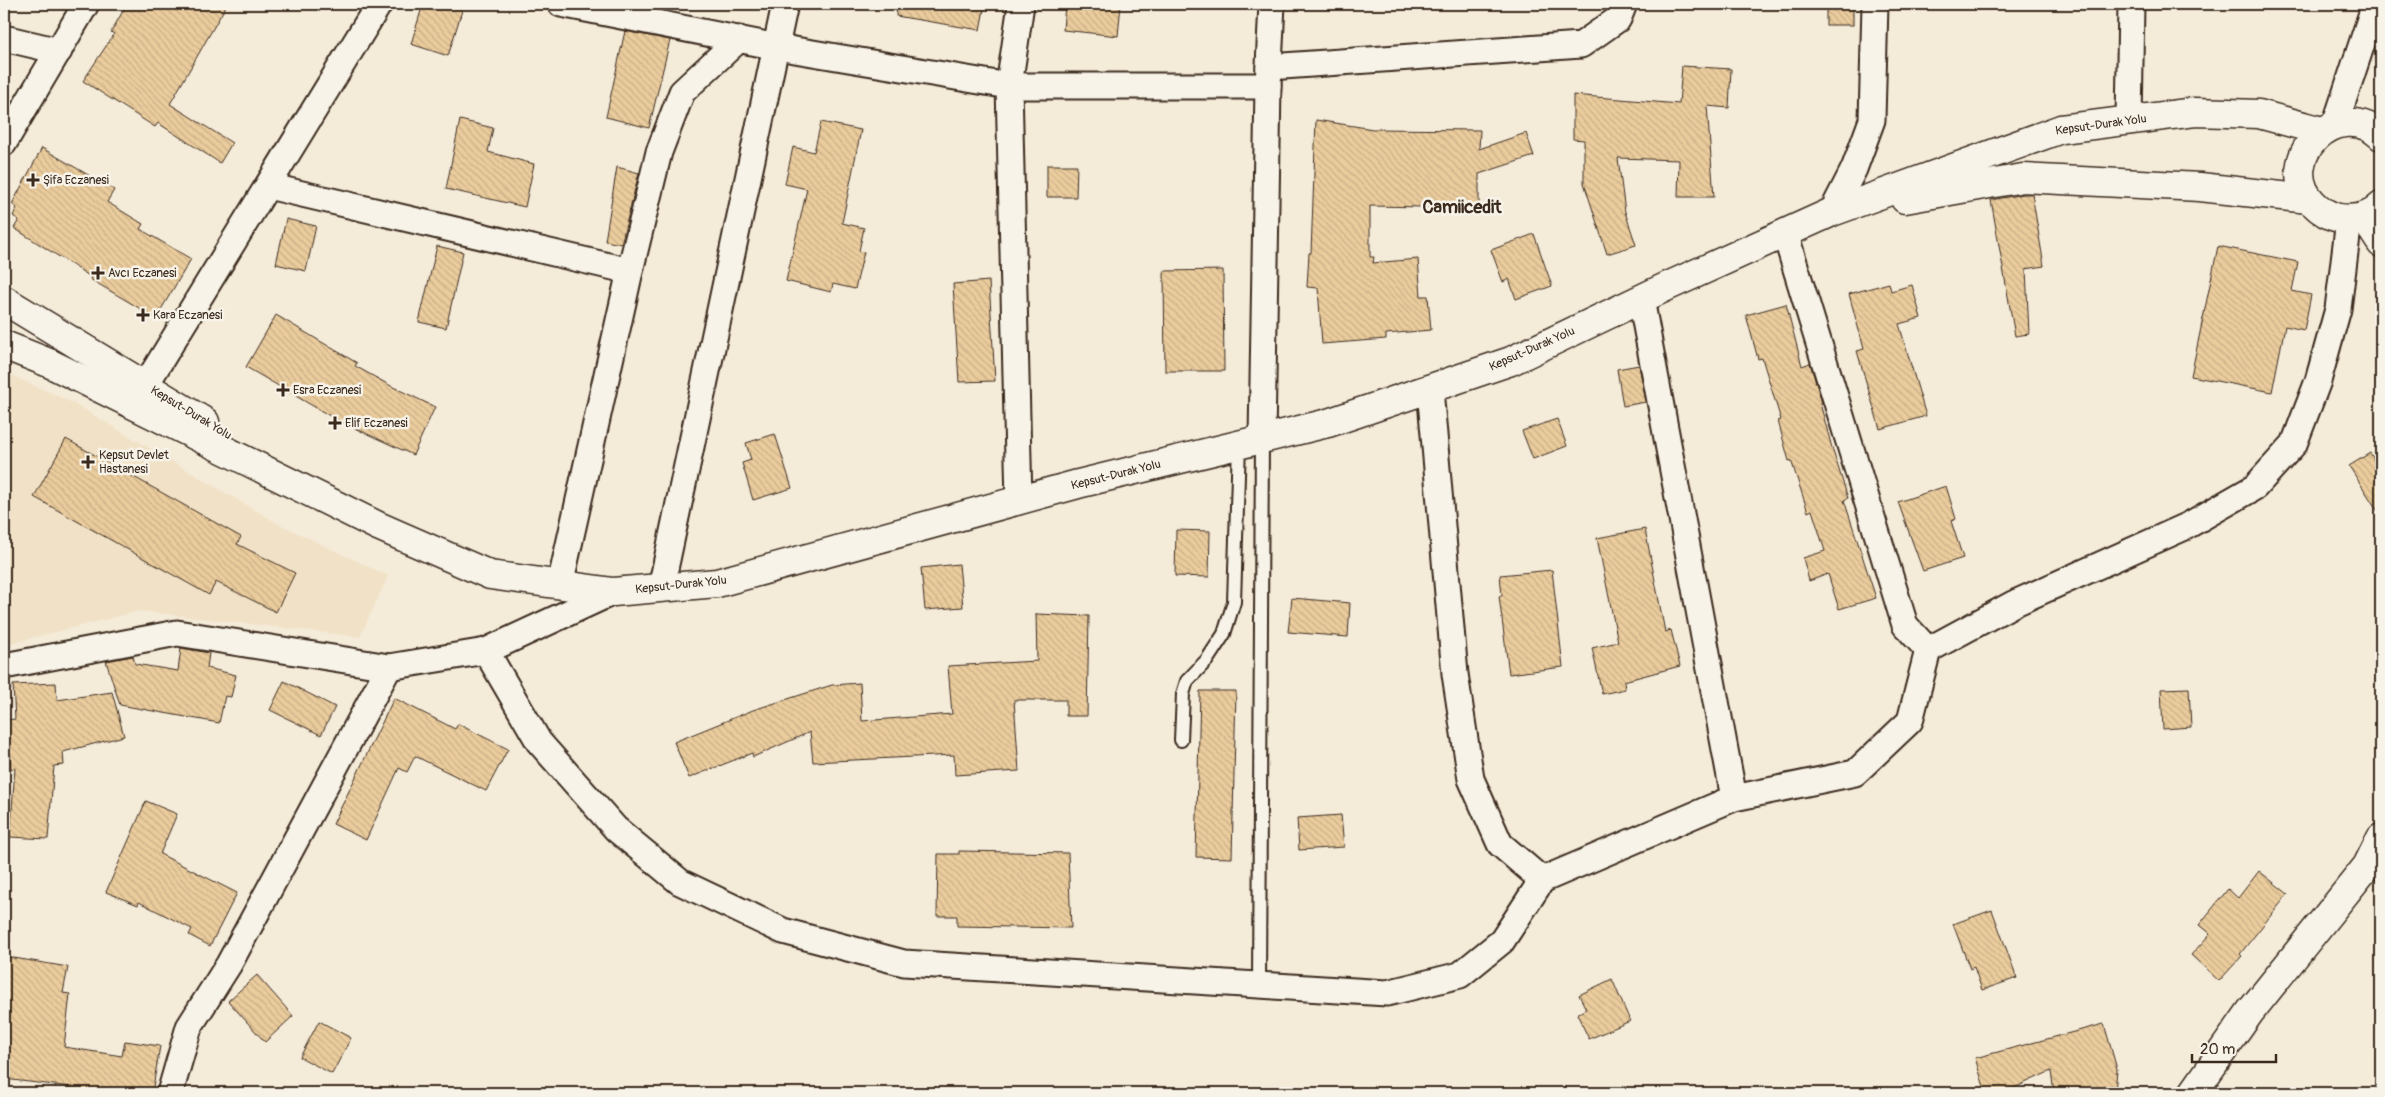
<svg xmlns="http://www.w3.org/2000/svg" width="2385" height="1097" viewBox="0 0 2385 1097" font-family="Pangolin,sans-serif">
	<defs>
		<pattern id="building-back-hatch" width="6" height="6" patternUnits="userSpaceOnUse" patternTransform="scale(1.25)"><rect width="6" height="6" fill="#eacc9d"/><path d="M-1 5l2 2M0 0l6 6M5-1l2 2" fill="none" stroke="#caaf87"/></pattern>
	</defs>
	<rect width="100%" height="100%" fill="#f4ebd9"/>
	<filter id="ink" filterUnits="userSpaceOnUse"><feTurbulence type="fractalNoise" baseFrequency=".02" numOctaves="2"/><feDisplacementMap in="SourceGraphic" scale="10" xChannelSelector="R" yChannelSelector="G"/><feConvolveMatrix kernelMatrix="1 2 1 2 8 2 1 2 1" color-interpolation-filters="sRGB"/></filter>
	<g filter="url(#ink)">
		<path fill="#f1e2c7" d="M 4,372 L 71,402 L 275,522 L 388,576 L 360,637 L 139,611 L 4,645 Z"/>
		<g fill="url(#building-back-hatch)" stroke="#3b2a1e">
			<path d="M 127,4 L 227,4 L 170,104 L 232,143 L 220,163 L 158,123 L 155,127 L 83,81 L 114,34 L 111,32 Z"/>
			<path d="M 423,4 L 464,4 L 448,56 L 411,44 Z"/>
			<path d="M 897,4 L 985,4 L 980,30 L 896,16 Z"/>
			<path d="M 1065,4 L 1121,4 L 1118,36 L 1063,30 Z"/>
			<rect x="1826" y="4" width="27" height="21"/>
			<path d="M 625,31 L 670,40 L 649,128 L 606,117 Z"/>
			<path d="M 1682,66 L 1731,69 L 1729,108 L 1707,106 L 1714,197 L 1678,197 L 1679,160 L 1618,158 L 1625,212 L 1636,245 L 1607,254 L 1584,183 L 1584,140 L 1573,139 L 1573,95 L 1679,104 Z"/>
			<path d="M 460,120 L 493,128 L 488,152 L 534,164 L 525,207 L 446,189 Z"/>
			<path d="M 1316,120 L 1373,129 L 1480,130 L 1479,149 L 1526,133 L 1534,156 L 1479,174 L 1479,208 L 1370,206 L 1370,257 L 1374,257 L 1373,263 L 1418,259 L 1421,296 L 1428,296 L 1431,330 L 1386,334 L 1386,339 L 1322,344 L 1318,288 L 1307,287 L 1309,253 L 1311,253 Z"/>
			<path d="M 821,122 L 861,130 L 842,223 L 864,228 L 859,251 L 864,252 L 855,289 L 833,284 L 831,292 L 786,281 L 807,189 L 785,184 L 793,147 L 814,152 Z"/>
			<path d="M 42,148 L 114,190 L 107,202 L 143,224 L 140,229 L 191,259 L 156,318 L 90,279 L 91,277 L 14,228 L 19,220 L 13,216 L 17,208 L 12,204 Z"/>
			<path d="M 1047,165 L 1077,165 L 1076,197 L 1047,197 Z"/>
			<path d="M 617,167 L 639,173 L 621,244 L 605,241 Z"/>
			<path d="M 2024,194 L 2032,194 L 2044,266 L 2026,269 L 2029,334 L 2015,336 L 1991,200 Z"/>
			<path d="M 286,219 L 316,226 L 306,271 L 276,264 Z"/>
			<path d="M 1534,234 L 1552,286 L 1516,299 L 1509,279 L 1503,282 L 1491,250 Z"/>
			<path d="M 437,246 L 463,252 L 446,328 L 419,322 Z"/>
			<path d="M 2218,246 L 2298,262 L 2292,291 L 2311,295 L 2304,330 L 2285,326 L 2272,392 L 2191,376 Z"/>
			<path d="M 1223,270 L 1224,371 L 1165,371 L 1164,271 Z"/>
			<path d="M 989,281 L 995,381 L 959,382 L 953,284 Z"/>
			<path d="M 1889,283 L 1891,291 L 1912,285 L 1921,318 L 1899,324 L 1926,416 L 1880,429 L 1857,351 L 1864,349 L 1849,294 Z"/>
			<path d="M 1786,304 L 1802,366 L 1810,363 L 1822,403 L 1820,403 L 1832,448 L 1848,498 L 1844,500 L 1876,598 L 1839,609 L 1828,574 L 1809,581 L 1803,558 L 1825,551 L 1812,510 L 1808,512 L 1791,460 L 1789,461 L 1778,421 L 1781,420 L 1762,358 L 1758,359 L 1746,315 Z"/>
			<path d="M 276,315 L 357,363 L 355,366 L 391,386 L 435,407 L 413,455 L 337,420 L 246,367 Z"/>
			<path d="M 1639,365 L 1646,402 L 1623,406 L 1617,369 Z"/>
			<path d="M 1557,419 L 1567,446 L 1533,459 L 1522,431 Z"/>
			<path d="M 775,434 L 792,488 L 753,500 L 742,463 L 751,460 L 746,443 Z"/>
			<path d="M 66,439 L 241,537 L 237,544 L 295,573 L 276,612 L 216,582 L 209,595 L 34,497 Z"/>
			<path d="M 2370,453 L 2381,470 L 2381,516 L 2349,466 Z"/>
			<path d="M 1946,486 L 1956,519 L 1951,521 L 1963,558 L 1923,571 L 1898,502 Z"/>
			<path d="M 1645,529 L 1665,632 L 1671,630 L 1680,666 L 1624,681 L 1625,689 L 1602,694 L 1592,648 L 1618,642 L 1597,538 Z"/>
			<path d="M 1176,530 L 1210,531 L 1209,577 L 1175,576 Z"/>
			<path d="M 959,564 L 963,607 L 925,610 L 921,568 Z"/>
			<path d="M 1552,570 L 1563,667 L 1509,674 L 1499,596 L 1502,596 L 1500,575 Z"/>
			<path d="M 1292,598 L 1350,603 L 1348,637 L 1288,632 Z"/>
			<path d="M 1036,614 L 1089,616 L 1087,716 L 1066,716 L 1066,700 L 1014,700 L 1019,771 L 955,775 L 954,755 L 813,762 L 810,732 L 753,757 L 752,753 L 689,778 L 674,742 L 753,710 L 832,685 L 860,683 L 862,721 L 952,714 L 948,666 L 1037,661 Z"/>
			<path d="M 181,648 L 209,653 L 207,668 L 236,675 L 231,697 L 225,696 L 219,723 L 120,705 L 106,661 L 133,656 L 135,664 L 178,671 Z"/>
			<path d="M 284,681 L 335,707 L 321,735 L 270,710 Z"/>
			<path d="M 56,683 L 57,700 L 112,692 L 124,736 L 63,752 L 64,765 L 54,766 L 48,839 L 10,837 L 15,768 L 11,769 L 7,720 L 15,719 L 13,685 Z"/>
			<path d="M 2189,688 L 2191,727 L 2163,729 L 2161,689 Z"/>
			<path d="M 1200,691 L 1236,691 L 1232,858 L 1196,857 Z"/>
			<path d="M 394,698 L 455,729 L 458,724 L 508,749 L 486,791 L 415,756 L 407,772 L 399,768 L 366,840 L 333,824 Z"/>
			<path d="M 146,801 L 177,814 L 160,854 L 237,893 L 210,946 L 189,935 L 192,929 L 139,902 L 138,905 L 106,892 Z"/>
			<path d="M 1341,815 L 1344,847 L 1299,850 L 1297,818 Z"/>
			<path d="M 959,851 L 1068,853 L 1071,928 L 957,926 L 957,916 L 937,916 L 938,854 L 959,854 Z"/>
			<path d="M 2259,871 L 2288,894 L 2240,954 L 2242,956 L 2219,981 L 2191,955 L 2210,934 L 2199,925 L 2228,889 L 2238,898 Z"/>
			<path d="M 1992,910 L 2017,978 L 1982,990 L 1974,967 L 1970,969 L 1953,924 Z"/>
			<path d="M 8,957 L 68,967 L 63,993 L 70,994 L 64,1047 L 122,1056 L 125,1041 L 160,1046 L 152,1093 L 70,1093 L 71,1087 L 4,1079 L 4,984 Z"/>
			<path d="M 257,975 L 293,1016 L 265,1042 L 228,1001 Z"/>
			<path d="M 1612,979 L 1630,1021 L 1589,1039 L 1577,1014 L 1586,1009 L 1579,995 Z"/>
			<path d="M 319,1021 L 351,1038 L 332,1074 L 300,1057 Z"/>
			<path d="M 2104,1024 L 2117,1069 L 2115,1093 L 2054,1093 L 2051,1071 L 2003,1093 L 1986,1093 L 1975,1058 Z"/>
		</g>
		<g fill="none" stroke-linecap="round" stroke-linejoin="round">
			<g stroke="#3b2a1e" stroke-width="16">
				<g id="service">
					<path d="M 1181,740 L 1183,694 L 1187,681 L 1207,660 L 1224,634 L 1234,602 L 1239,444"/>
					<path d="M 1259,985 L 1262,439"/>
				</g>
			</g>
			<g stroke="#3b2a1e" stroke-width="29">
				<g id="minor">
					<path d="M 561,4 L 777,47 L 1009,86 L 1268,86"/>
					<path d="M 4,38 L 59,51"/>
					<path d="M 1269,67 L 1581,45 L 1618,19 L 1624,4"/>
					<path d="M 2129,121 L 2131,4"/>
					<path d="M 2335,125 L 2375,4"/>
					<path d="M 4,143 L 86,4"/>
					<path d="M 268,186 L 630,271"/>
					<path d="M 1832,212 L 1854,169 L 1872,120 L 1875,4"/>
					<path d="M 1785,233 L 1905,625 L 1928,650"/>
					<path d="M 1641,299 L 1734,798"/>
					<path d="M 145,386 L 379,4"/>
					<path d="M 1430,389 L 1455,674 L 1471,779 L 1500,844 L 1542,880"/>
					<path d="M 1262,439 L 1268,86 L 1272,4"/>
					<path d="M 1019,501 L 1009,86 L 1021,4"/>
					<path d="M 560,585 L 630,271 L 659,152 L 682,92 L 739,39"/>
					<path d="M 661,588 L 785,4"/>
					<path d="M 486,651 L 539,742 L 616,829 L 680,882 L 783,931 L 904,963 L 1387,993 L 1460,975 L 1502,941 L 1542,880 L 1734,798 L 1855,773 L 1910,721 L 1928,650 L 2013,604 L 2187,526 L 2255,487 L 2294,444 L 2318,381 L 2338,309 L 2349,220"/>
					<path d="M 4,666 L 177,633 L 389,667 L 486,651 L 613,592"/>
					<path d="M 170,1093 L 189,1027 L 229,964 L 389,667"/>
				</g>
			</g>
			<g stroke="#3b2a1e" stroke-width="31">
				<path id="tertiary" d="M 2193,1093 L 2250,1012 L 2367,866 L 2381,838"/>
			</g>
			<g stroke="#3b2a1e" stroke-width="31">
				<g id="secondary">
					<path d="M 2381,136 C 2338,94 2272,161 2313,203 C 2320,210 2328,216 2339,218 C 2354,220 2370,218 2381,206"/>
					<path d="M 1905,199 L 2023,178 L 2200,187 L 2309,199"/>
					<path d="M 2364,217 L 2381,243"/>
					<path d="M 4,300 L 205,422"/>
					<path d="M 4,345 L 49,363 L 378,526 L 490,575 L 613,592 L 717,583 L 1078,484 L 1328,423 L 1511,361 L 1668,286 L 1832,212 L 2061,129 L 2195,112 L 2259,114 L 2322,131"/>
				</g>
			</g>
			<use href="#service" stroke="#f7f3e8" stroke-width="12"/>
			<use href="#minor" stroke="#f7f3e8" stroke-width="25"/>
			<use href="#tertiary" stroke="#f7f3e8" stroke-width="28"/>
			<use href="#secondary" stroke="#f7f3e8" stroke-width="28"/>
		</g>
	</g>
	<g fill="#3b2a1e" stroke="#f7f3e8" stroke-width="2">
		<path d="M30.5 172.5h5v5h5v5h-5v5h-5v-5h-5v-5h5z"/>
		<path d="M95.5 265.5h5v5h5v5h-5v5h-5v-5h-5v-5h5z"/>
		<path d="M140.5 307.5h5v5h5v5h-5v5h-5v-5h-5v-5h5z"/>
		<path d="M280.5 382.5h5v5h5v5h-5v5h-5v-5h-5v-5h5z"/>
		<path d="M332.5 415.5h5v5h5v5h-5v5h-5v-5h-5v-5h5z"/>
		<path d="M85.5 454.5h5v5h5v5h-5v5h-5v-5h-5v-5h5z"/>
	</g>
	<g text-anchor="middle" dominant-baseline="central" stroke-width="5" stroke-linejoin="round" paint-order="stroke">
		<g font-size="12" fill="#3b2a1e" stroke="#f7f3e8">
			<text transform="translate(2101 125) rotate(-8)">Kepsut-Durak Yolu</text>
			<text transform="translate(1532 349) rotate(-24)">Kepsut-Durak Yolu</text>
			<text transform="translate(191 413) rotate(31)">Kepsut-Durak Yolu</text>
			<text transform="translate(1116 475) rotate(-14)">Kepsut-Durak Yolu</text>
			<text transform="translate(681 585) rotate(-6)">Kepsut-Durak Yolu</text>
		</g>
		<g font-size="12" fill="#3b2a1e" stroke="#f7f3e8" text-anchor="start">
			<text x="43" y="180">Şifa Eczanesi</text>
			<text x="108" y="273">Avcı Eczanesi</text>
			<text x="153" y="315">Kara Eczanesi</text>
			<text x="293" y="390">Esra Eczanesi</text>
			<text x="345" y="423">Elif Eczanesi</text>
			<text x="99" y="455">Kepsut Devlet<tspan x="99" dy="14">Hastanesi</tspan></text>
		</g>
		<g font-size="18" font-weight="bold" fill="#3b2a1e" stroke="#f7f3e8">
			<text x="1462" y="207">Camiicedit</text>
		</g>
	</g>
	<rect width="2385" height="1097" fill="none" stroke="#f7f3e8" stroke-width="20"/>
	<rect x="10" y="10" width="2365" height="1077" fill="none" stroke="#3b2a1e" stroke-width="2" filter="url(#ink)"/>
	<path d="M2192 1054v8h84v-8" fill="none" stroke="#3b2a1e" stroke-width="2.5"/>
	<text x="2200" y="1054" font-size="15" fill="#3b2a1e" stroke="#f7f3e8" stroke-width="4" paint-order="stroke">20 m</text>
</svg>
